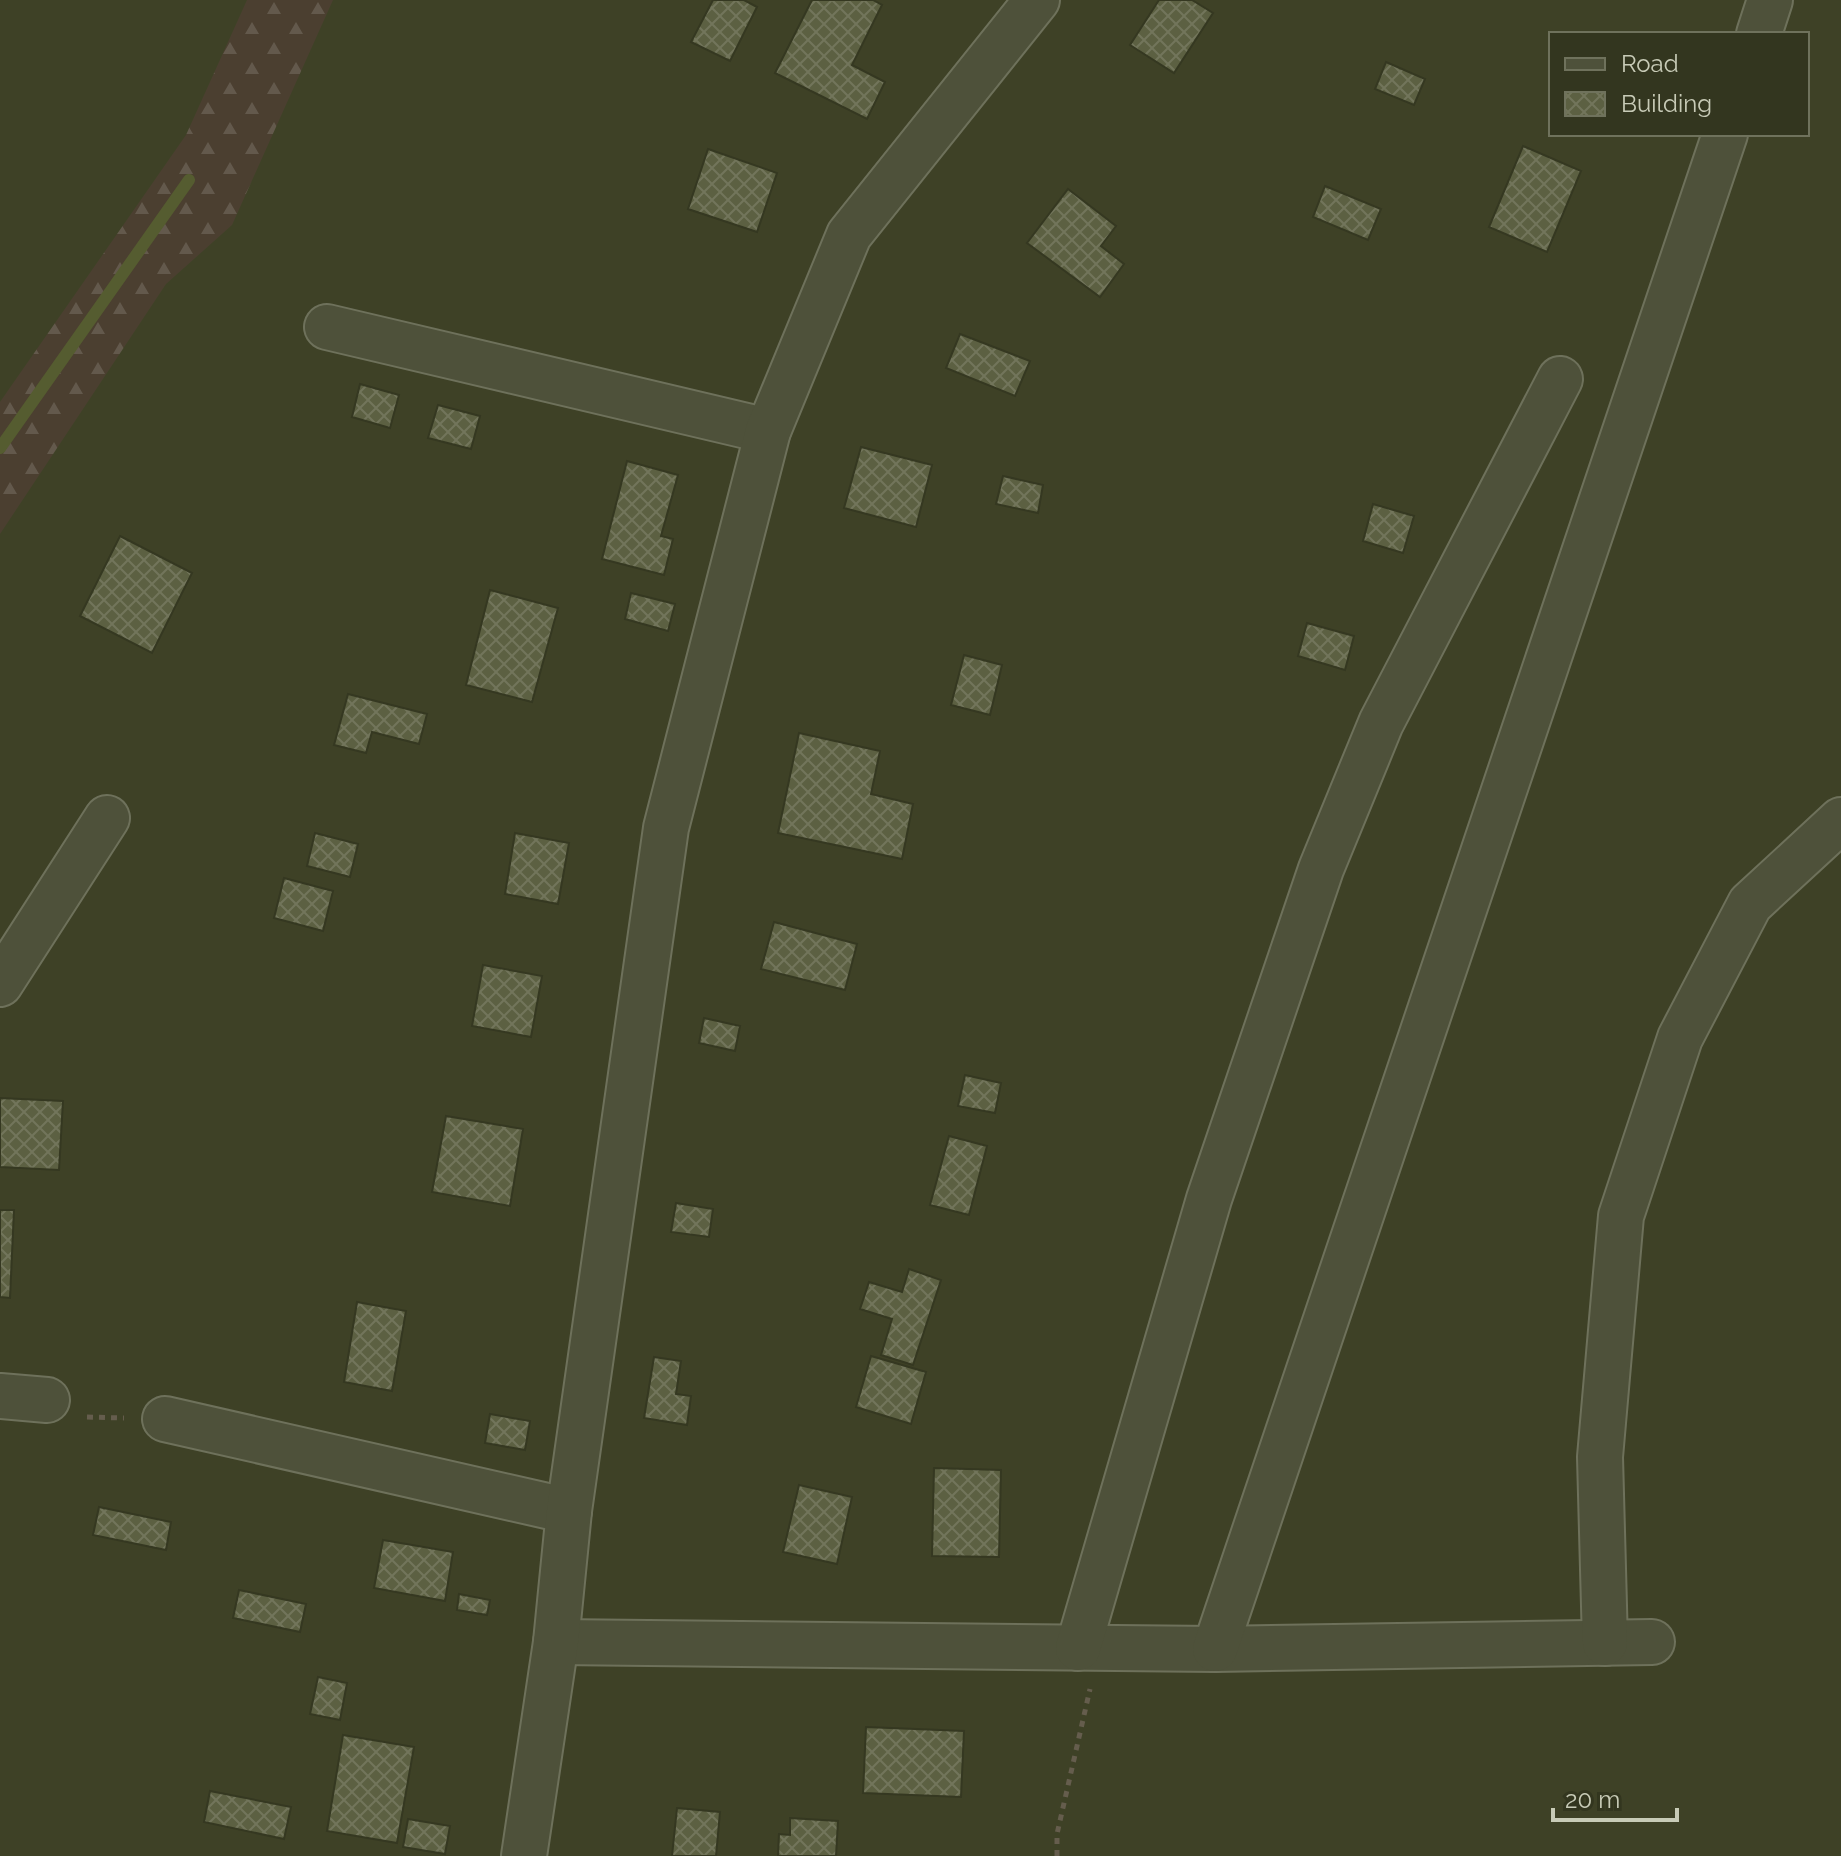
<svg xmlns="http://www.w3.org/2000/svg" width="1841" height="1856" viewBox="0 0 1841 1856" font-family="Raleway,sans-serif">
	<defs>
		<pattern id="forest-firs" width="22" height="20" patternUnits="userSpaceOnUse" patternTransform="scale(2)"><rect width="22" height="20" fill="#4b3f30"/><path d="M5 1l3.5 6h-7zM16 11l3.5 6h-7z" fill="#63594c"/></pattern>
		<pattern id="building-cross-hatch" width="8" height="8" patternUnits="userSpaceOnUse" patternTransform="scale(2)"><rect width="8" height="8" fill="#5c6042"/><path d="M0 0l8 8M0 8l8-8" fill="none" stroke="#72755b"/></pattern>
	</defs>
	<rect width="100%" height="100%" fill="#3e4126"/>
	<path fill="url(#forest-firs)" d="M 247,0 L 333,0 L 232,225 L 166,284 L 0,534 L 0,402 L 186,135 Z"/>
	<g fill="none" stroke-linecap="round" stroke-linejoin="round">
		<path stroke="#555c30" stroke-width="12" d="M 0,448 L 189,180"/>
	</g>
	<g fill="url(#building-cross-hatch)" stroke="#353821" stroke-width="2">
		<path d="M 713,0 L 744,0 L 757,7 L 730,61 L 691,42 Z"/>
		<path d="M 812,0 L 873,0 L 882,5 L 852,65 L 885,82 L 867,119 L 775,73 Z"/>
		<path d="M 1159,0 L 1192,0 L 1213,13 L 1174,73 L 1130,45 Z"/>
		<path d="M 1386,62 L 1425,79 L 1414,105 L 1375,89 Z"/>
		<path d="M 1523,146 L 1581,171 L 1547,252 L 1489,227 Z"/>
		<path d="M 708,149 L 777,173 L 757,232 L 688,209 Z"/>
		<path d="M 1325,186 L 1381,209 L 1368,240 L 1313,217 Z"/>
		<path d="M 1068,189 L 1116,226 L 1101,246 L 1124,264 L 1100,297 L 1027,243 Z"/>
		<path d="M 960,334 L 1030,361 L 1015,396 L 946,368 Z"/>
		<path d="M 360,384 L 399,395 L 390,428 L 352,417 Z"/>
		<path d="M 438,405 L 480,416 L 471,449 L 428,438 Z"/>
		<path d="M 861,447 L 932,465 L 916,527 L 844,508 Z"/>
		<path d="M 627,461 L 678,475 L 661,536 L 673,539 L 664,575 L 602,559 Z"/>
		<path d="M 1003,476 L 1043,485 L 1038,513 L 996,504 Z"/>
		<path d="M 1373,504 L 1414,516 L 1403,553 L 1363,541 Z"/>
		<path d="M 120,536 L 192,573 L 152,653 L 80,616 Z"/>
		<path d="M 490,590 L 558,608 L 532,702 L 466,685 Z"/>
		<path d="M 631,593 L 675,604 L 668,631 L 625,619 Z"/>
		<path d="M 1307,623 L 1354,636 L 1345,670 L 1298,656 Z"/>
		<path d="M 964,655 L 1002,665 L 990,715 L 951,705 Z"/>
		<path d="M 348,694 L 427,714 L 419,744 L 372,732 L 366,753 L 334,745 Z"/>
		<path d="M 799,733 L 880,751 L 871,794 L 913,804 L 902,859 L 778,833 Z"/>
		<path d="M 315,833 L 358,844 L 350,877 L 307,866 Z"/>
		<path d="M 515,833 L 569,843 L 558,904 L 505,894 Z"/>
		<path d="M 284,878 L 333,891 L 323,931 L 274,918 Z"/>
		<path d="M 774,922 L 857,944 L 845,990 L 761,969 Z"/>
		<path d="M 483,965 L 542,976 L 531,1037 L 472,1026 Z"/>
		<path d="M 704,1018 L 740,1026 L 735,1051 L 699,1043 Z"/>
		<path d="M 965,1075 L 1001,1083 L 995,1113 L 958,1106 Z"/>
		<path d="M 0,1098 L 63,1101 L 59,1170 L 0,1167 Z"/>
		<path d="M 446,1116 L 523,1129 L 510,1206 L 432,1192 Z"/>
		<path d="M 949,1136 L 987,1146 L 969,1215 L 930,1205 Z"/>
		<path d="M 676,1203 L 713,1209 L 709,1237 L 671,1232 Z"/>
		<path d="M 0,1210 L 14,1210 L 10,1298 L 0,1297 Z"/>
		<path d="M 909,1269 L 941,1280 L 913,1365 L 881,1355 L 892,1319 L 860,1309 L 869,1282 L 902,1292 Z"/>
		<path d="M 357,1302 L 406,1311 L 392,1391 L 344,1382 Z"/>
		<path d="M 871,1356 L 926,1372 L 911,1424 L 856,1407 Z"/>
		<path d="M 654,1357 L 681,1361 L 676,1394 L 691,1396 L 687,1425 L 644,1418 Z"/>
		<path d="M 490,1414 L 530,1421 L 525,1450 L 485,1443 Z"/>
		<path d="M 934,1468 L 1001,1470 L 999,1557 L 932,1556 Z"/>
		<path d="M 799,1485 L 852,1497 L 837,1564 L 783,1552 Z"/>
		<path d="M 99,1507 L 171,1522 L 166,1550 L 93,1535 Z"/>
		<path d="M 383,1540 L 453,1552 L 445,1601 L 374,1588 Z"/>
		<path d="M 239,1590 L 306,1604 L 300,1632 L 233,1618 Z"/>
		<path d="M 459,1594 L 490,1600 L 487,1615 L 457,1610 Z"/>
		<path d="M 318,1677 L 347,1683 L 340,1720 L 310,1714 Z"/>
		<path d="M 866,1727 L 964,1731 L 961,1797 L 863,1793 Z"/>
		<path d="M 343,1735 L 414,1747 L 397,1843 L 327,1831 Z"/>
		<path d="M 210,1791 L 291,1807 L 284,1839 L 204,1822 Z"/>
		<path d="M 677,1808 L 720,1812 L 716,1856 L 672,1856 Z"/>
		<path d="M 790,1818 L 838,1821 L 836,1856 L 778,1856 L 779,1834 L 790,1835 Z"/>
		<path d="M 408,1819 L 450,1826 L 445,1854 L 403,1847 Z"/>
	</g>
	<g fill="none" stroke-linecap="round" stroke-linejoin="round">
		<g stroke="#6e715b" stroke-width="48">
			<g id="minor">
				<path d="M 1759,34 L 1770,0"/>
				<path d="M 327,327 L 768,431"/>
				<path d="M 0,984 L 107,818"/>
				<path d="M 0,1396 L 47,1400"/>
				<path d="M 165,1419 L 569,1511"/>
				<path d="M 556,1642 L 1215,1649 L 1652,1642"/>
				<path d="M 1605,1643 L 1600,1457 L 1621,1216 L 1680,1038 L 1750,904 L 1841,820"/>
				<path d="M 1078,1648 L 1209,1199 L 1321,869 L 1381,723 L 1560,379"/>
				<path d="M 1215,1649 L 1725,134"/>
				<path d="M 524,1856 L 556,1642 L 569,1511 L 666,828 L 768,431 L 849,235 L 1037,0"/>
			</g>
		</g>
		<g stroke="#655d4d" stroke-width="5" stroke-dasharray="6 6" stroke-linecap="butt">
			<path d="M 87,1417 L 124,1418"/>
			<path d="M 1057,1856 L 1057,1834 L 1090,1689"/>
		</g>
		<use href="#minor" stroke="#4e513a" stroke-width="44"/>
	</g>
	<rect x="1549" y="32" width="260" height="104" fill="#33361f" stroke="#6f725c" stroke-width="2"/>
	<rect x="1565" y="58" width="40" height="12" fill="#4e513a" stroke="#6f725c" stroke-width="2"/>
	<text x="1621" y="72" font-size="24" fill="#c8cbb7">Road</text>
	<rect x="1565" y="92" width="40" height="24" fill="url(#building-cross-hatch)" stroke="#6f725c" stroke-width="2"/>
	<text x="1621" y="112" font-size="24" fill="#c8cbb7">Building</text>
	<path d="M1553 1808v12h124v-12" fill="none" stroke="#c8cbb7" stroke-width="4"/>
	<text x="1565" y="1808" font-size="24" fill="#c8cbb7" stroke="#33361f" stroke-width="6" paint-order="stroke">20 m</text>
</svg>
